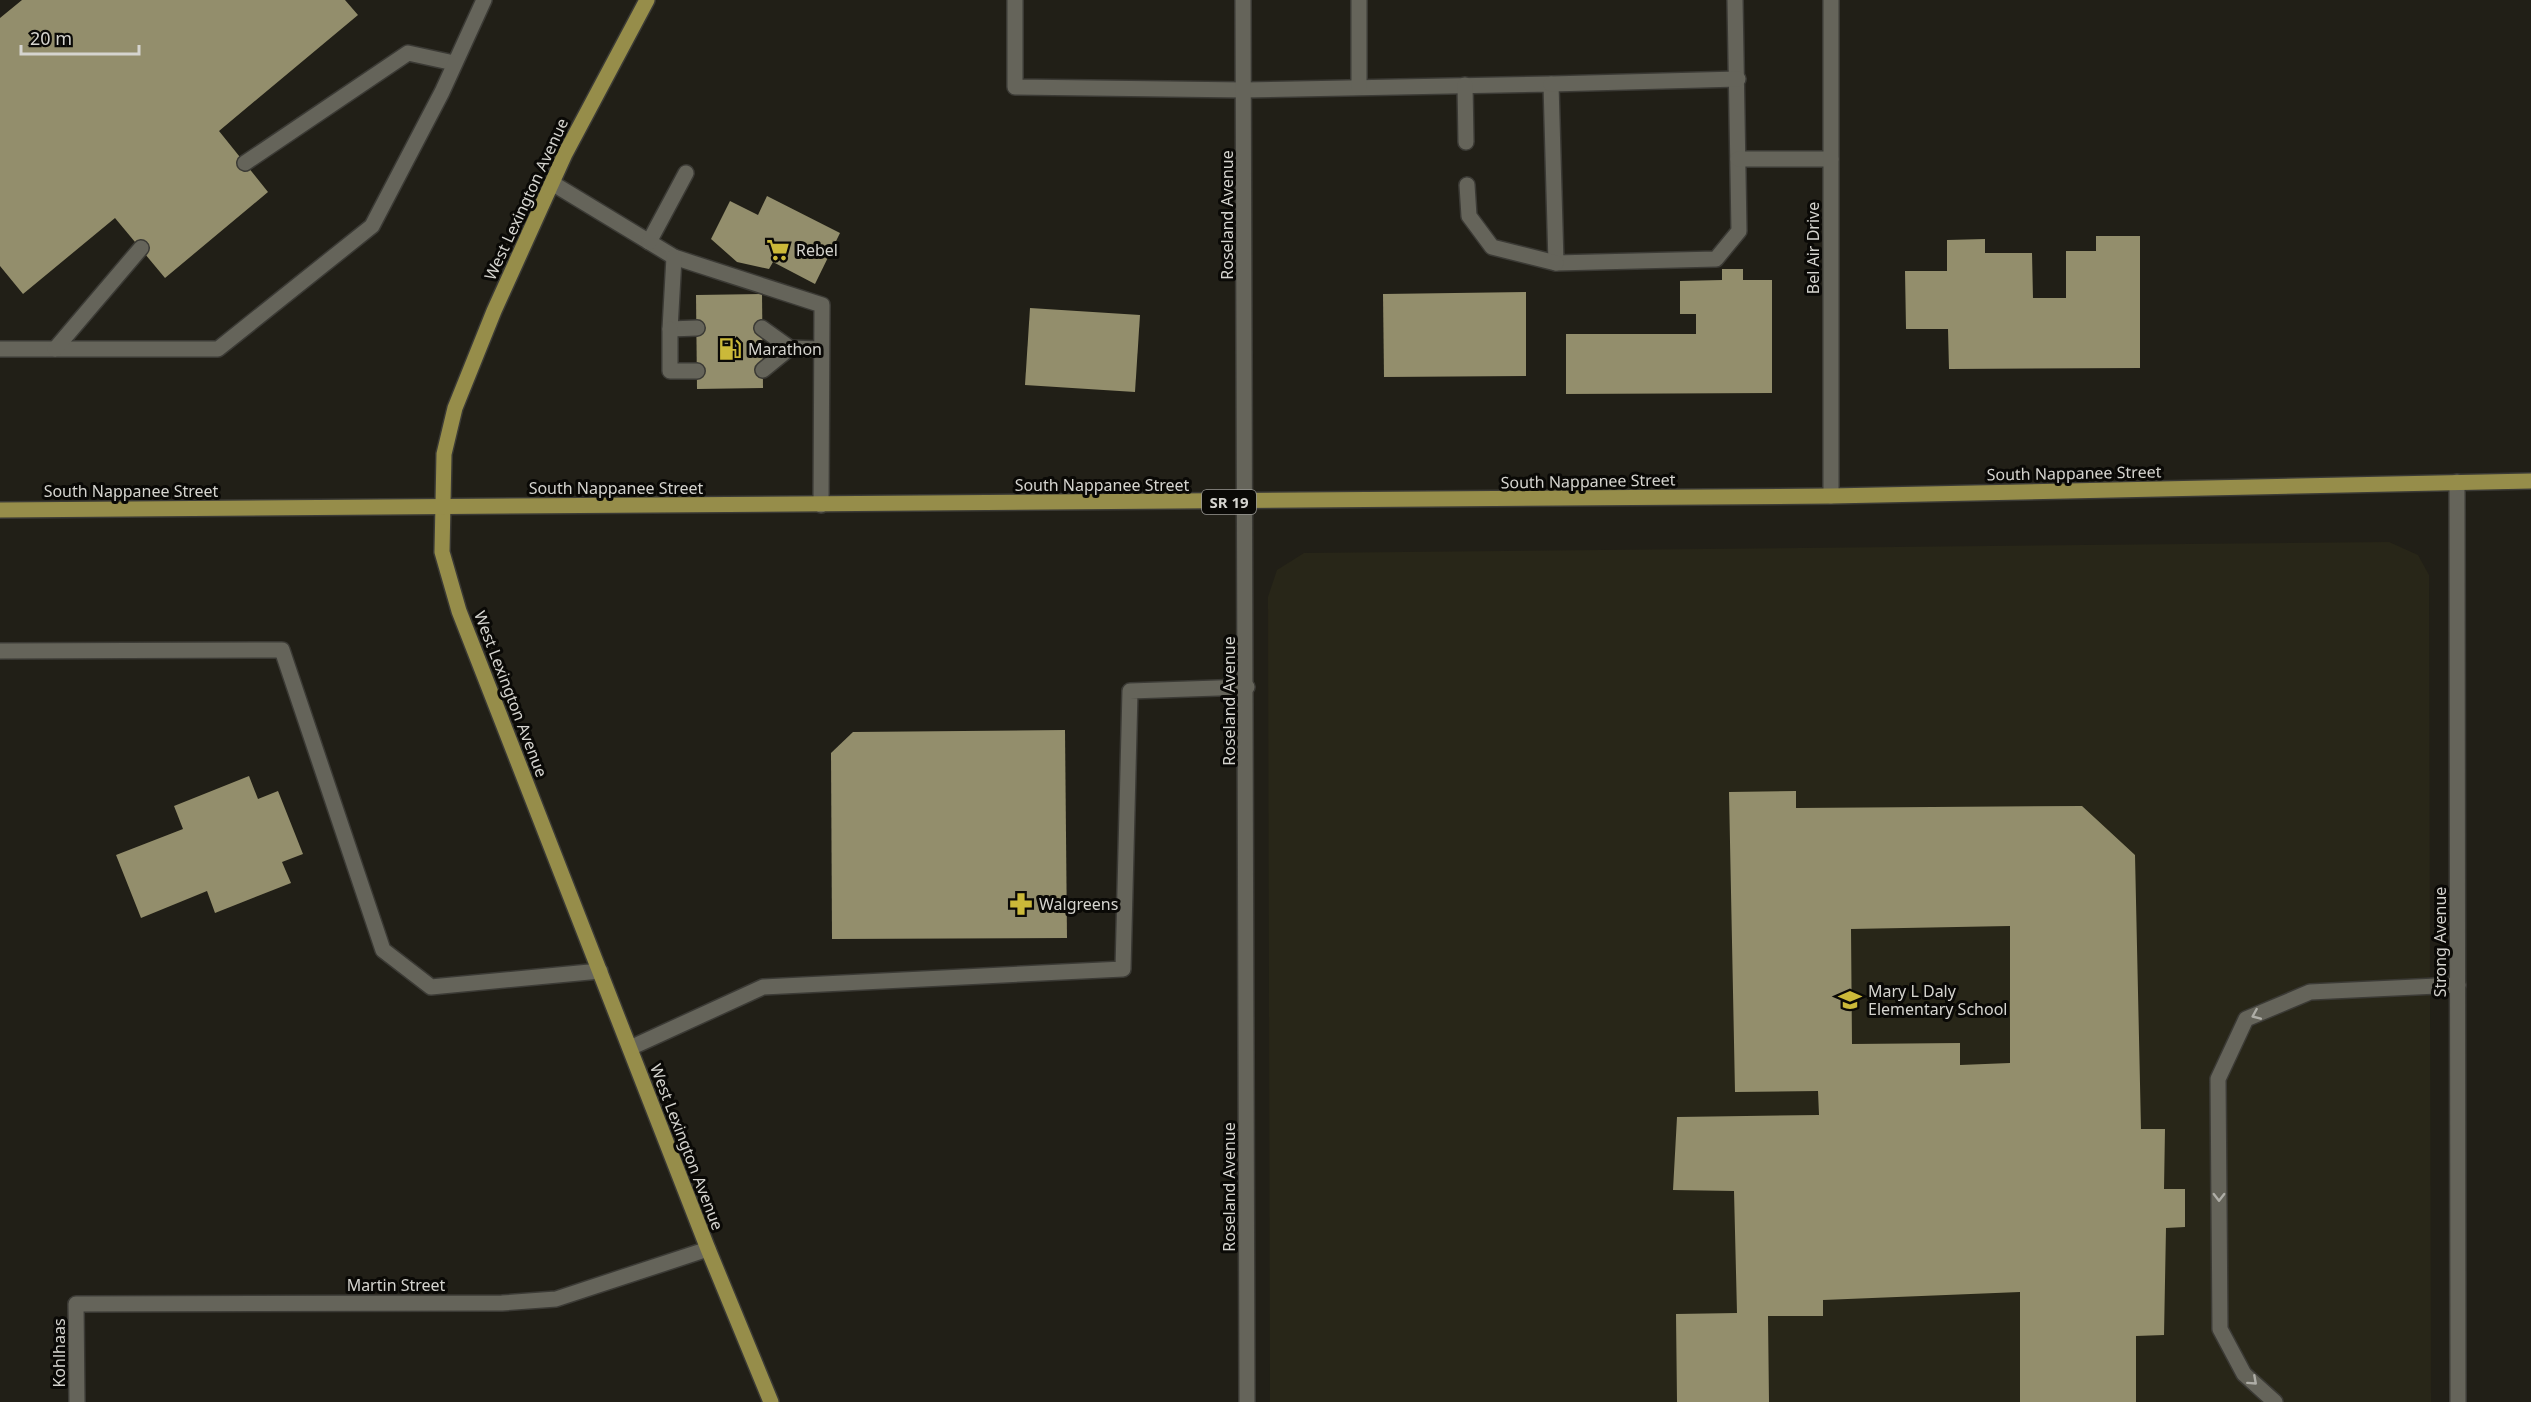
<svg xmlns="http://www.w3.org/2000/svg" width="2531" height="1402" viewBox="0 0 2531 1402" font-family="'Noto Sans',sans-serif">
	<rect width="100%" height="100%" fill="#211f17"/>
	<path fill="#282618" d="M 2389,542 L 2418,555 L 2429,575 L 2431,1402 L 1270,1402 L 1268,597 L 1277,570 L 1304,553 Z"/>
	<g fill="#938e6c" fill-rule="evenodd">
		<path d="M 22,0 L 345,0 L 358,15 L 219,131 L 268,192 L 165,278 L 115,218 L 23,294 L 0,266 L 0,18 Z"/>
		<path d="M 767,196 L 840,233 L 815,284 L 773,262 L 769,269 L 737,262 L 711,239 L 730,201 L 758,215 Z"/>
		<path d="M 2096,236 L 2140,236 L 2140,368 L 1949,369 L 1948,329 L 1906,329 L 1905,271 L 1947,271 L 1947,240 L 1985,239 L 1985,253 L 2032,253 L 2033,298 L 2066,298 L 2066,251 L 2096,251 Z"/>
		<path d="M 1722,269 L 1743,269 L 1743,280 L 1772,280 L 1772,393 L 1566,394 L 1566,334 L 1696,334 L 1696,314 L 1680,314 L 1680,281 L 1722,280 Z"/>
		<path d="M 1526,292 L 1526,376 L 1384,377 L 1383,294 Z"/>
		<path d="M 762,294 L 763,388 L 697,389 L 696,295 Z"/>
		<path d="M 1030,308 L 1140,315 L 1135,392 L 1025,385 Z"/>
		<path d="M 1065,730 L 1067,938 L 832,939 L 831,753 L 853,732 Z"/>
		<path d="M 249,776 L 258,799 L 278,791 L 303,854 L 282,862 L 291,883 L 215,913 L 207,891 L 141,918 L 116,855 L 183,829 L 174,806 Z"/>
		<path d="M 1796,791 L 1796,808 L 2082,806 L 2135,855 L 2141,1129 L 2165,1129 L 2164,1189 L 2185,1189 L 2185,1227 L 2166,1228 L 2164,1335 L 2136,1336 L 2136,1402 L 2020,1402 L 2020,1292 L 1823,1300 L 1823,1316 L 1768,1316 L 1769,1402 L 1677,1402 L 1676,1314 L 1737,1313 L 1734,1191 L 1673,1190 L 1677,1117 L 1819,1115 L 1818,1091 L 1735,1092 L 1729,792 ZM 2010,926 L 2010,1063 L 1960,1065 L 1960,1043 L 1852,1044 L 1851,929 Z"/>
	</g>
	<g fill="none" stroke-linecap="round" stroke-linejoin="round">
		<g stroke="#3b3a35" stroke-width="18">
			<g id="lane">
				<path d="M 1015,0 L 1015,87 L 1244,90 L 1551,84 L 1556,263 L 1716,259 L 1739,231 L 1735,0"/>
				<path d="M 1359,0 L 1359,87"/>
				<path d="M 1551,84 L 1738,79"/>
				<path d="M 1465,85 L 1466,142"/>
				<path d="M 1738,159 L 1831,159"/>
				<path d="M 245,163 L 408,53 L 454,63"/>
				<path d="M 552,183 L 674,257 L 822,305 L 821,505"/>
				<path d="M 1467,185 L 1469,216 L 1492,247 L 1556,263"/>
				<path d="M 649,242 L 686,173"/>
				<path d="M 674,257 L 670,329 L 697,328"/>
				<path d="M 762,328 L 790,348 L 821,349"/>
				<path d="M 670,329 L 670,371 L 697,371"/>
				<path d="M 0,349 L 218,349 L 372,226 L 442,92 L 484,0"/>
				<path d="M 55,349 L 141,248"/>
				<path d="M 763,370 L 790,348"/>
				<path d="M 0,651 L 282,650 L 383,950 L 431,987 L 600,971"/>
				<path d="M 630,1048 L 763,987 L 1123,969 L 1130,691 L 1247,687"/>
				<path d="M 2275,1402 L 2244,1374 L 2220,1329 L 2218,1079 L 2246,1019 L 2310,992 L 2458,985"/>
			</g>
		</g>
		<g stroke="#3b3a35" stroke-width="18">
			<g id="street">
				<path d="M 1243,0 L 1247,1402"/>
				<path d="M 1831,0 L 1831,496"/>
				<path d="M 2457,482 L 2458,1402"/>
				<path d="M 77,1402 L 76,1304 L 502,1303 L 556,1299 L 708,1249"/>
			</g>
		</g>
		<g stroke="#3b3a35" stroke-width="18">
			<g id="primary">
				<path d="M 647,0 L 565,154 L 494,311 L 455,408 L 444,454 L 442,552 L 459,611 L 708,1249 L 771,1402"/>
				<path d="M 0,510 L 1831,496 L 2531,481"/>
			</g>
		</g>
		<use href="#lane" stroke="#65645a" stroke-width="15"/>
		<use href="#street" stroke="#65645a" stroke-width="15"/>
		<use href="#primary" stroke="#968d4a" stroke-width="15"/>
	</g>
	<defs><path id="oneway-chevron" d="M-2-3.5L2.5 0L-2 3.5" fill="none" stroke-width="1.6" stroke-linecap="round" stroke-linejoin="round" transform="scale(1.5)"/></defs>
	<g stroke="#aeada6">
		<use href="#oneway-chevron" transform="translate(2256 1015) rotate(157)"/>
		<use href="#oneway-chevron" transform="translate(2219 1197) rotate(90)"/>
		<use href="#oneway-chevron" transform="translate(2253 1381) rotate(42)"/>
	</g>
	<defs>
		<g id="supermarket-bare" transform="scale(1.8)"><path d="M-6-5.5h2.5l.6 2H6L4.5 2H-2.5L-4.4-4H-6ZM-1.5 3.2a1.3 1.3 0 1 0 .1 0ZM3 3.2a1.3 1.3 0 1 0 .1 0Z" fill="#cbb939" stroke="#0a0906" stroke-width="2.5" paint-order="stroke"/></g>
		<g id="fuel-bare" transform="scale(1.8)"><path d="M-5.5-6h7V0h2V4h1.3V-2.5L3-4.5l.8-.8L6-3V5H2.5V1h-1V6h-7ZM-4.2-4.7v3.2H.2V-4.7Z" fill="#cbb939" stroke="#0a0906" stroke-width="2.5" paint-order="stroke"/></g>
		<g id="pharmacy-bare" transform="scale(1.8)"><path d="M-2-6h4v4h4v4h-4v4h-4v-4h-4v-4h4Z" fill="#cbb939" stroke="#0a0906" stroke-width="2.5" paint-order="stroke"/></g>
		<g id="school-bare" transform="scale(1.8)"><path d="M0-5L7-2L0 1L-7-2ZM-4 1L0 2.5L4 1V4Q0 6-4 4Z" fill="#cbb939" stroke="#0a0906" stroke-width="2.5" paint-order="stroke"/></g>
	</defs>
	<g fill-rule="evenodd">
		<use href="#supermarket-bare" x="778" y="250"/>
		<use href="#fuel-bare" x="730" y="349"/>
		<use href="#pharmacy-bare" x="1021" y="904"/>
		<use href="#school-bare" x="1850" y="1000"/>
	</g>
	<g text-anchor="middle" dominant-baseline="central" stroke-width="6" stroke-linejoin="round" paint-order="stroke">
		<rect fill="#0a0906" stroke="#989793" stroke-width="1.5" x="1202" y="490" width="54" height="24" rx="4.5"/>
		<g font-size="15" font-weight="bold" fill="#d5d4cf">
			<text x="1229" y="502">SR 19</text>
		</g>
		<g font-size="16" fill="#d5d4cf" stroke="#0a0906">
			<text transform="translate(526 199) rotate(-65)">West Lexington Avenue</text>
			<text transform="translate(1227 215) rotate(-90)">Roseland Avenue</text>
			<text transform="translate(1813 248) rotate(-90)">Bel Air Drive</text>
			<text transform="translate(2074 473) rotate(-1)">South Nappanee Street</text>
			<text transform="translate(1588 481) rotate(-1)">South Nappanee Street</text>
			<text x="1102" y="485">South Nappanee Street</text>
			<text x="616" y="488">South Nappanee Street</text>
			<text x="131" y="491">South Nappanee Street</text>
			<text transform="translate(511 694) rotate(69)">West Lexington Avenue</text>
			<text transform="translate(1229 701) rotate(-90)">Roseland Avenue</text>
			<text transform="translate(2440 942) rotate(-90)">Strong Avenue</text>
			<text transform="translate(687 1147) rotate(69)">West Lexington Avenue</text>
			<text transform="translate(1229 1187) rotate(-90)">Roseland Avenue</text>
			<text x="396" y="1285">Martin Street</text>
			<text transform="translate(59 1353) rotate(-90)">Kohlhaas</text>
		</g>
		<g font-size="16" fill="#d5d4cf" stroke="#0a0906" text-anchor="start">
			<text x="796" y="250">Rebel</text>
			<text x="748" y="349">Marathon</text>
			<text x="1039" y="904">Walgreens</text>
			<text x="1868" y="991">Mary L Daly<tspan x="1868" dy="18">Elementary School</tspan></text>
		</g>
	</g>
	<path d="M21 45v9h118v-9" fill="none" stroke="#d5d4cf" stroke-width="3"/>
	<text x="30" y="45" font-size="18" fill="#d5d4cf" stroke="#0a0906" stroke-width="4.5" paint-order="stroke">20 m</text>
</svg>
